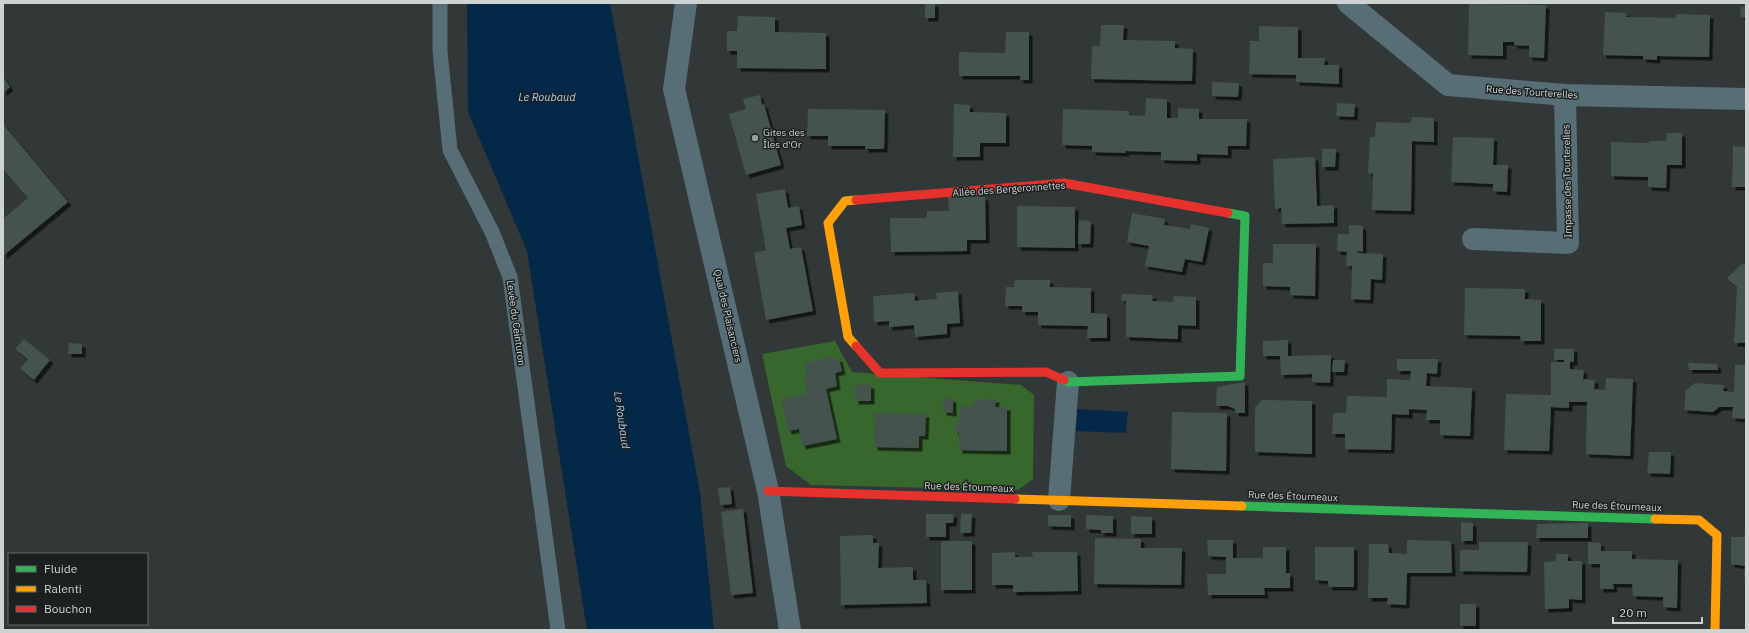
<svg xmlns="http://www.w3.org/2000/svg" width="1749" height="633" viewBox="0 0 1749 633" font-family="'IBM Plex Sans',sans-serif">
	<defs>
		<filter id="shadow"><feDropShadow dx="3.5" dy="3.5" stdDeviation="0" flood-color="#0009"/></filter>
	</defs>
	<rect width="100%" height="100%" fill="#323737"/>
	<path fill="#38672d" d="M 835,341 L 852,372 L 1021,385 L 1034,395 L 1033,479 L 1018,490 L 811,485 L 786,466 L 762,354 Z"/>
	<g fill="#042847">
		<path d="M 467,3 L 610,3 L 700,493 L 714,630 L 587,630 L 527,251 L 468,112 Z"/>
		<path d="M 1077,409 L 1128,412 L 1126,433 L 1076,431 Z"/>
	</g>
	<g fill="#455350" filter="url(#shadow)">
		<path d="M 935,3 L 935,18 L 925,18 L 925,4 Z"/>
		<path d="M 1469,4 L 1546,5 L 1544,58 L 1529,57 L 1529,46 L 1514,45 L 1514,42 L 1503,42 L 1503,56 L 1468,55 Z"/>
		<path d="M 1746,6 L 1746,17 L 1741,17 L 1740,7 Z"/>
		<path d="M 1605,12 L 1626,13 L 1626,17 L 1676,18 L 1676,14 L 1710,15 L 1709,57 L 1657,56 L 1657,60 L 1643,59 L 1643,56 L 1603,55 Z"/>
		<path d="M 738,16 L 775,17 L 775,32 L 826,33 L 826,69 L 737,68 L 737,51 L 727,51 L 727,31 L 737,31 Z"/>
		<path d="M 1101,25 L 1124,25 L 1123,40 L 1175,41 L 1175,48 L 1193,49 L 1192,81 L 1091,79 L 1092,46 L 1100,46 Z"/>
		<path d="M 1259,26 L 1298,27 L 1298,58 L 1325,58 L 1324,65 L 1339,65 L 1339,84 L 1296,82 L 1296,75 L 1249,74 L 1250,41 L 1259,41 Z"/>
		<path d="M 1006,32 L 1029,32 L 1029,80 L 1020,80 L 1020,76 L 959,76 L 959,52 L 1005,53 Z"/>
		<path d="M 3,77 L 10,87 L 3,93 Z"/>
		<path d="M 1212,82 L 1239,83 L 1238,97 L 1212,96 Z"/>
		<path d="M 760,95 L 762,105 L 764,104 L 781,165 L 746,175 L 729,114 L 746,109 L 743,99 Z"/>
		<path d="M 1146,98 L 1167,99 L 1167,118 L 1178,118 L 1178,108 L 1199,109 L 1199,119 L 1247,119 L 1246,146 L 1228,146 L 1228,155 L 1197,154 L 1197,161 L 1161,160 L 1161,152 L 1125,151 L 1126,153 L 1092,152 L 1092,146 L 1062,145 L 1063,109 L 1129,111 L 1129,115 L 1145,116 Z"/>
		<path d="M 1337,103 L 1355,104 L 1354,117 L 1336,116 Z"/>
		<path d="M 954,104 L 970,105 L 970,112 L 1006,113 L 1006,143 L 980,143 L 980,157 L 953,157 Z"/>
		<path d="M 808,109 L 885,110 L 884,149 L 865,149 L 865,146 L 828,146 L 828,136 L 807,136 Z"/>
		<path d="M 1412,117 L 1434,118 L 1434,142 L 1412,141 L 1411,211 L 1372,210 L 1373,173 L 1368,174 L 1370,137 L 1375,137 L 1376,122 L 1411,123 Z"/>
		<path d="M 3,124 L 68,202 L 3,256 L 3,219 L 28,198 L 3,169 Z"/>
		<path d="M 1667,133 L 1682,133 L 1682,165 L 1667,165 L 1666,188 L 1648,187 L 1648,177 L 1611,176 L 1611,142 L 1649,143 L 1649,141 L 1666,141 Z"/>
		<path d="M 1453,137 L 1494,138 L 1493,165 L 1508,165 L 1507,192 L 1493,191 L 1493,184 L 1451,182 Z"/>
		<path d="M 1733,146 L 1746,147 L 1746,187 L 1732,187 Z"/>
		<path d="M 1322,149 L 1336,149 L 1335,167 L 1322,167 Z"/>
		<path d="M 1315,157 L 1317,206 L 1334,205 L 1334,223 L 1282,224 L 1281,208 L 1275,209 L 1273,159 Z"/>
		<path d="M 785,189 L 788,208 L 799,206 L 802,225 L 786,228 L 790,249 L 801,247 L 813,311 L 766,320 L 754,253 L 766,250 L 756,194 Z"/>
		<path d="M 948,197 L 985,197 L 986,240 L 967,240 L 967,251 L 891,252 L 890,218 L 927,218 L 927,211 L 949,211 Z"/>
		<path d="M 1017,206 L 1075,207 L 1075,248 L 1017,247 Z"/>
		<path d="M 1132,213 L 1165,219 L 1164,225 L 1190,229 L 1191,224 L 1209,228 L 1202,262 L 1185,259 L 1182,272 L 1145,266 L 1149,246 L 1127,242 Z"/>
		<path d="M 1079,220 L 1091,221 L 1090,244 L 1078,244 Z"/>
		<path d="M 1349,225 L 1363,226 L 1363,252 L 1357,251 L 1358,253 L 1383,254 L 1382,280 L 1371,279 L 1370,300 L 1351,299 L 1352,266 L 1346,266 L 1347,252 L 1337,251 L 1338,234 L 1349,234 Z"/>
		<path d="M 1273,244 L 1316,244 L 1315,296 L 1290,295 L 1290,287 L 1263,286 L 1263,263 L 1273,263 Z"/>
		<path d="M 1743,263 L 1746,265 L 1746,343 L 1734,343 L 1737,287 L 1727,278 Z"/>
		<path d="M 1015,280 L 1050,280 L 1050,287 L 1091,288 L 1091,313 L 1107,314 L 1107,338 L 1087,338 L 1088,326 L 1038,325 L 1038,312 L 1022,312 L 1022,306 L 1005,306 L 1006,287 L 1014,287 Z"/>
		<path d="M 1465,288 L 1525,289 L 1525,299 L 1541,300 L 1541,341 L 1521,341 L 1520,336 L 1464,335 Z"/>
		<path d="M 958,291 L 960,323 L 947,324 L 947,334 L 915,337 L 914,325 L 889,327 L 889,321 L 874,322 L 873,296 L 914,293 L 915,301 L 937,299 L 936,293 Z"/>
		<path d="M 1122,294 L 1153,295 L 1152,301 L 1173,302 L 1174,296 L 1196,297 L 1196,326 L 1178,325 L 1178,339 L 1126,337 L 1126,301 L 1121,300 Z"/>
		<path d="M 24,339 L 50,360 L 34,380 L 20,369 L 28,359 L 15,349 Z"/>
		<path d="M 1288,340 L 1288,356 L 1331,355 L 1330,383 L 1312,382 L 1312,374 L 1281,375 L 1280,356 L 1263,356 L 1263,341 Z"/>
		<path d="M 69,343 L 82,344 L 82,354 L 68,354 Z"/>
		<path d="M 1554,349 L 1574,349 L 1574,362 L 1570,362 L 1570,369 L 1584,370 L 1583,379 L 1595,380 L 1594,389 L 1605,390 L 1606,378 L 1633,379 L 1630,456 L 1586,454 L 1587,402 L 1569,402 L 1569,408 L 1551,407 L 1549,451 L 1504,450 L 1506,394 L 1551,395 L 1551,362 L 1564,362 L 1564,360 L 1554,360 Z"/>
		<path d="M 831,357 L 832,360 L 839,358 L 842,371 L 835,373 L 837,386 L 826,389 L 837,439 L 802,446 L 799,429 L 788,431 L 781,399 L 807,394 L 804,378 L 807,377 L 805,363 Z"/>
		<path d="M 1397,359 L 1438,359 L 1437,374 L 1427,373 L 1426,386 L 1472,388 L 1470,436 L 1440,435 L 1440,420 L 1426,420 L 1427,410 L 1409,409 L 1409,415 L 1392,414 L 1391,450 L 1345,449 L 1345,434 L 1332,434 L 1333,413 L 1346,413 L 1347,396 L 1387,397 L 1387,379 L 1410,380 L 1411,371 L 1397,371 Z"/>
		<path d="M 1333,360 L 1345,360 L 1344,372 L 1332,372 Z"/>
		<path d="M 1688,363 L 1717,364 L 1718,370 L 1689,370 Z"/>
		<path d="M 1735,365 L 1746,365 L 1746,419 L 1732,418 L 1733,407 L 1719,407 L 1713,412 L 1684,410 L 1686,390 L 1695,383 L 1724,385 L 1723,391 L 1734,392 Z"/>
		<path d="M 1245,382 L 1245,413 L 1235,413 L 1235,409 L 1228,406 L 1216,406 L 1217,387 Z"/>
		<rect x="855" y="385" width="16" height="16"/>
		<path d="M 943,398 L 953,399 L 953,413 L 943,412 Z"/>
		<path d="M 996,399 L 995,407 L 1007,407 L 1007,451 L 959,450 L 959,432 L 955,432 L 954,425 L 959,425 L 960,406 L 974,406 L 974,400 Z"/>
		<path d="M 1262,400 L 1312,401 L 1312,454 L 1255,452 L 1255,407 Z"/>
		<path d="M 1172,412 L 1227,413 L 1226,471 L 1171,469 Z"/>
		<path d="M 875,413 L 926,414 L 925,436 L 919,436 L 919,448 L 874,447 Z"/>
		<path d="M 1649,452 L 1671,452 L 1670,474 L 1647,473 Z"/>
		<path d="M 730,487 L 732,504 L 720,505 L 718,488 Z"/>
		<path d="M 743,509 L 753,593 L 731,595 L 721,512 Z"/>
		<path d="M 926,514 L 954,514 L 953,523 L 946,523 L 946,537 L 926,537 Z"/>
		<path d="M 961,514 L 972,514 L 971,533 L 960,533 Z"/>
		<path d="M 1048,515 L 1071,515 L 1071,527 L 1048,526 Z"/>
		<path d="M 1086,515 L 1113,516 L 1113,533 L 1101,533 L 1101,530 L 1086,529 Z"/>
		<path d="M 1131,516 L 1152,517 L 1152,534 L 1131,534 Z"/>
		<path d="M 1461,522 L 1473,523 L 1473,541 L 1461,541 Z"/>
		<path d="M 1588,523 L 1588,538 L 1536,538 L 1537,524 Z"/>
		<path d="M 873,535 L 873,543 L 879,543 L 878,568 L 913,567 L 913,580 L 926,580 L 927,603 L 841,605 L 840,536 Z"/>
		<path d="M 1744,535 L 1746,535 L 1746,577 L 1744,577 L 1745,566 L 1731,564 L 1731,537 L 1744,537 Z"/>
		<path d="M 1095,538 L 1141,539 L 1141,548 L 1182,548 L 1181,585 L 1094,584 Z"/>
		<path d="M 1207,540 L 1233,540 L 1233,558 L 1263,558 L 1263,547 L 1286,547 L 1286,573 L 1290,573 L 1290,588 L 1264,588 L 1265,595 L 1208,595 L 1207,574 L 1226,574 L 1226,557 L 1208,556 Z"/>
		<path d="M 1407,540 L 1451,541 L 1452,573 L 1407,573 L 1406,605 L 1387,604 L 1388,598 L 1368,598 L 1369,544 L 1388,544 L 1389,553 L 1407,554 Z"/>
		<rect x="941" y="541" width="31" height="49"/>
		<path d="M 1479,542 L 1528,542 L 1527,572 L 1460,571 L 1460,550 L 1479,550 Z"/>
		<path d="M 1588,542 L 1601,543 L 1601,551 L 1632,551 L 1632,559 L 1678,560 L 1677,608 L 1663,607 L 1663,597 L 1633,596 L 1632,584 L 1613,584 L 1614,589 L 1600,589 L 1600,564 L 1588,564 Z"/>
		<path d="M 1315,547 L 1354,547 L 1354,587 L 1329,587 L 1328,581 L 1315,580 Z"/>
		<path d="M 1015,552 L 1015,557 L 1033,557 L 1032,552 L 1077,552 L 1078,591 L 1013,592 L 1013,585 L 992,585 L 992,553 Z"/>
		<path d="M 1556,554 L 1568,554 L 1568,561 L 1582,561 L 1582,600 L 1569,599 L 1569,608 L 1545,609 L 1544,562 L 1556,561 Z"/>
		<rect x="1460" y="604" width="16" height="22"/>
	</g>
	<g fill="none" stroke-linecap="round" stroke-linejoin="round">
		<path stroke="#576e77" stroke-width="15" d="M 440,3 L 440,51 L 450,150 L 492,232 L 510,277 L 558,630"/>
		<g stroke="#576e77" stroke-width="22">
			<path d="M 686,3 L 674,89 L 768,491 L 790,630"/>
			<path d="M 1348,3 L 1448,85 L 1565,95 L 1746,99"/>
			<path d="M 1473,239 L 1568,243 L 1565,95"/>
			<path d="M 1059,500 L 1068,382"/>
		</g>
		<g stroke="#30b455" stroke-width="9">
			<path d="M 1064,380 L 1068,382 L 1240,376 L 1245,216 L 1228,213"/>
			<path d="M 1242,506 L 1655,519"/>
		</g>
		<g stroke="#ff9f0a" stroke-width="9">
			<path d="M 856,346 L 848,337 L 828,223 L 845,201 L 856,200"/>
			<path d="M 1015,499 L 1242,506"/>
			<path d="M 1655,519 L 1699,520 L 1717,535 L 1715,630"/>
		</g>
		<g stroke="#e5322d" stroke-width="9">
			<path d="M 1064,183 L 1228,213"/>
			<path d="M 856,200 L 1064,183"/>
			<path d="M 856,346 L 880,373 L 1046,372 L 1064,380"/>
			<path d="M 768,491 L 1015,499"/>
		</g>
	</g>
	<circle fill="#979c9c" stroke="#1c2020" stroke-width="1.5" cx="755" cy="138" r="4"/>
	<g text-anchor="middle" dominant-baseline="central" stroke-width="3" stroke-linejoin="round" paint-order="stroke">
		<g font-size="10" fill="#cdd3d3" stroke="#1c2020">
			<text transform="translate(1532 92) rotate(4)">Rue des Tourterelles</text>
			<text transform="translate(1567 181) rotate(-91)">Impasse des Tourterelles</text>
			<text transform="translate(1009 189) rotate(-4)">Allée des Bergeronnettes</text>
			<text transform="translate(728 316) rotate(77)">Quai des Plaisanciers</text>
			<text transform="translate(516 323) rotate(82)">Levée du Ceinturon</text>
			<text transform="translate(969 487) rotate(2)">Rue des Étourneaux</text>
			<text transform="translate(1293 496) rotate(2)">Rue des Étourneaux</text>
			<text transform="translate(1617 506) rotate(2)">Rue des Étourneaux</text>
		</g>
		<g font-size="10" fill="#cdd3d3" stroke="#1c2020" text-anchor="start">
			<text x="763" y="132">Gites des<tspan x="763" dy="12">Îles d'Or</tspan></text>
		</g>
		<g font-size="11" font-style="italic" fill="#abcdf2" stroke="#1c2020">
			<text x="547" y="97">Le Roubaud</text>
			<text transform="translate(622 420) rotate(82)">Le Roubaud</text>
		</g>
	</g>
	<rect width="1749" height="633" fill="none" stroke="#cdd3d3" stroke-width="8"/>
	<rect x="8" y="553" width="140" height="72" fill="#1c2020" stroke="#636868"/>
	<rect x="16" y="566" width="20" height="6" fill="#30b455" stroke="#636868"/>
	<text x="44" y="573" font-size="12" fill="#cdd3d3">Fluide</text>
	<rect x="16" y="586" width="20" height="6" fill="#ff9f0a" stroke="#636868"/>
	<text x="44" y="593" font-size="12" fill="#cdd3d3">Ralenti</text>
	<rect x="16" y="606" width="20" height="6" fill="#e5322d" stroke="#636868"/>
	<text x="44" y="613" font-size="12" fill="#cdd3d3">Bouchon</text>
	<path d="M1613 617v6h89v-6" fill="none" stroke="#cdd3d3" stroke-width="2"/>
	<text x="1619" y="617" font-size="12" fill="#cdd3d3" stroke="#1c2020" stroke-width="3" paint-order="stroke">20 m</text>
</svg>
